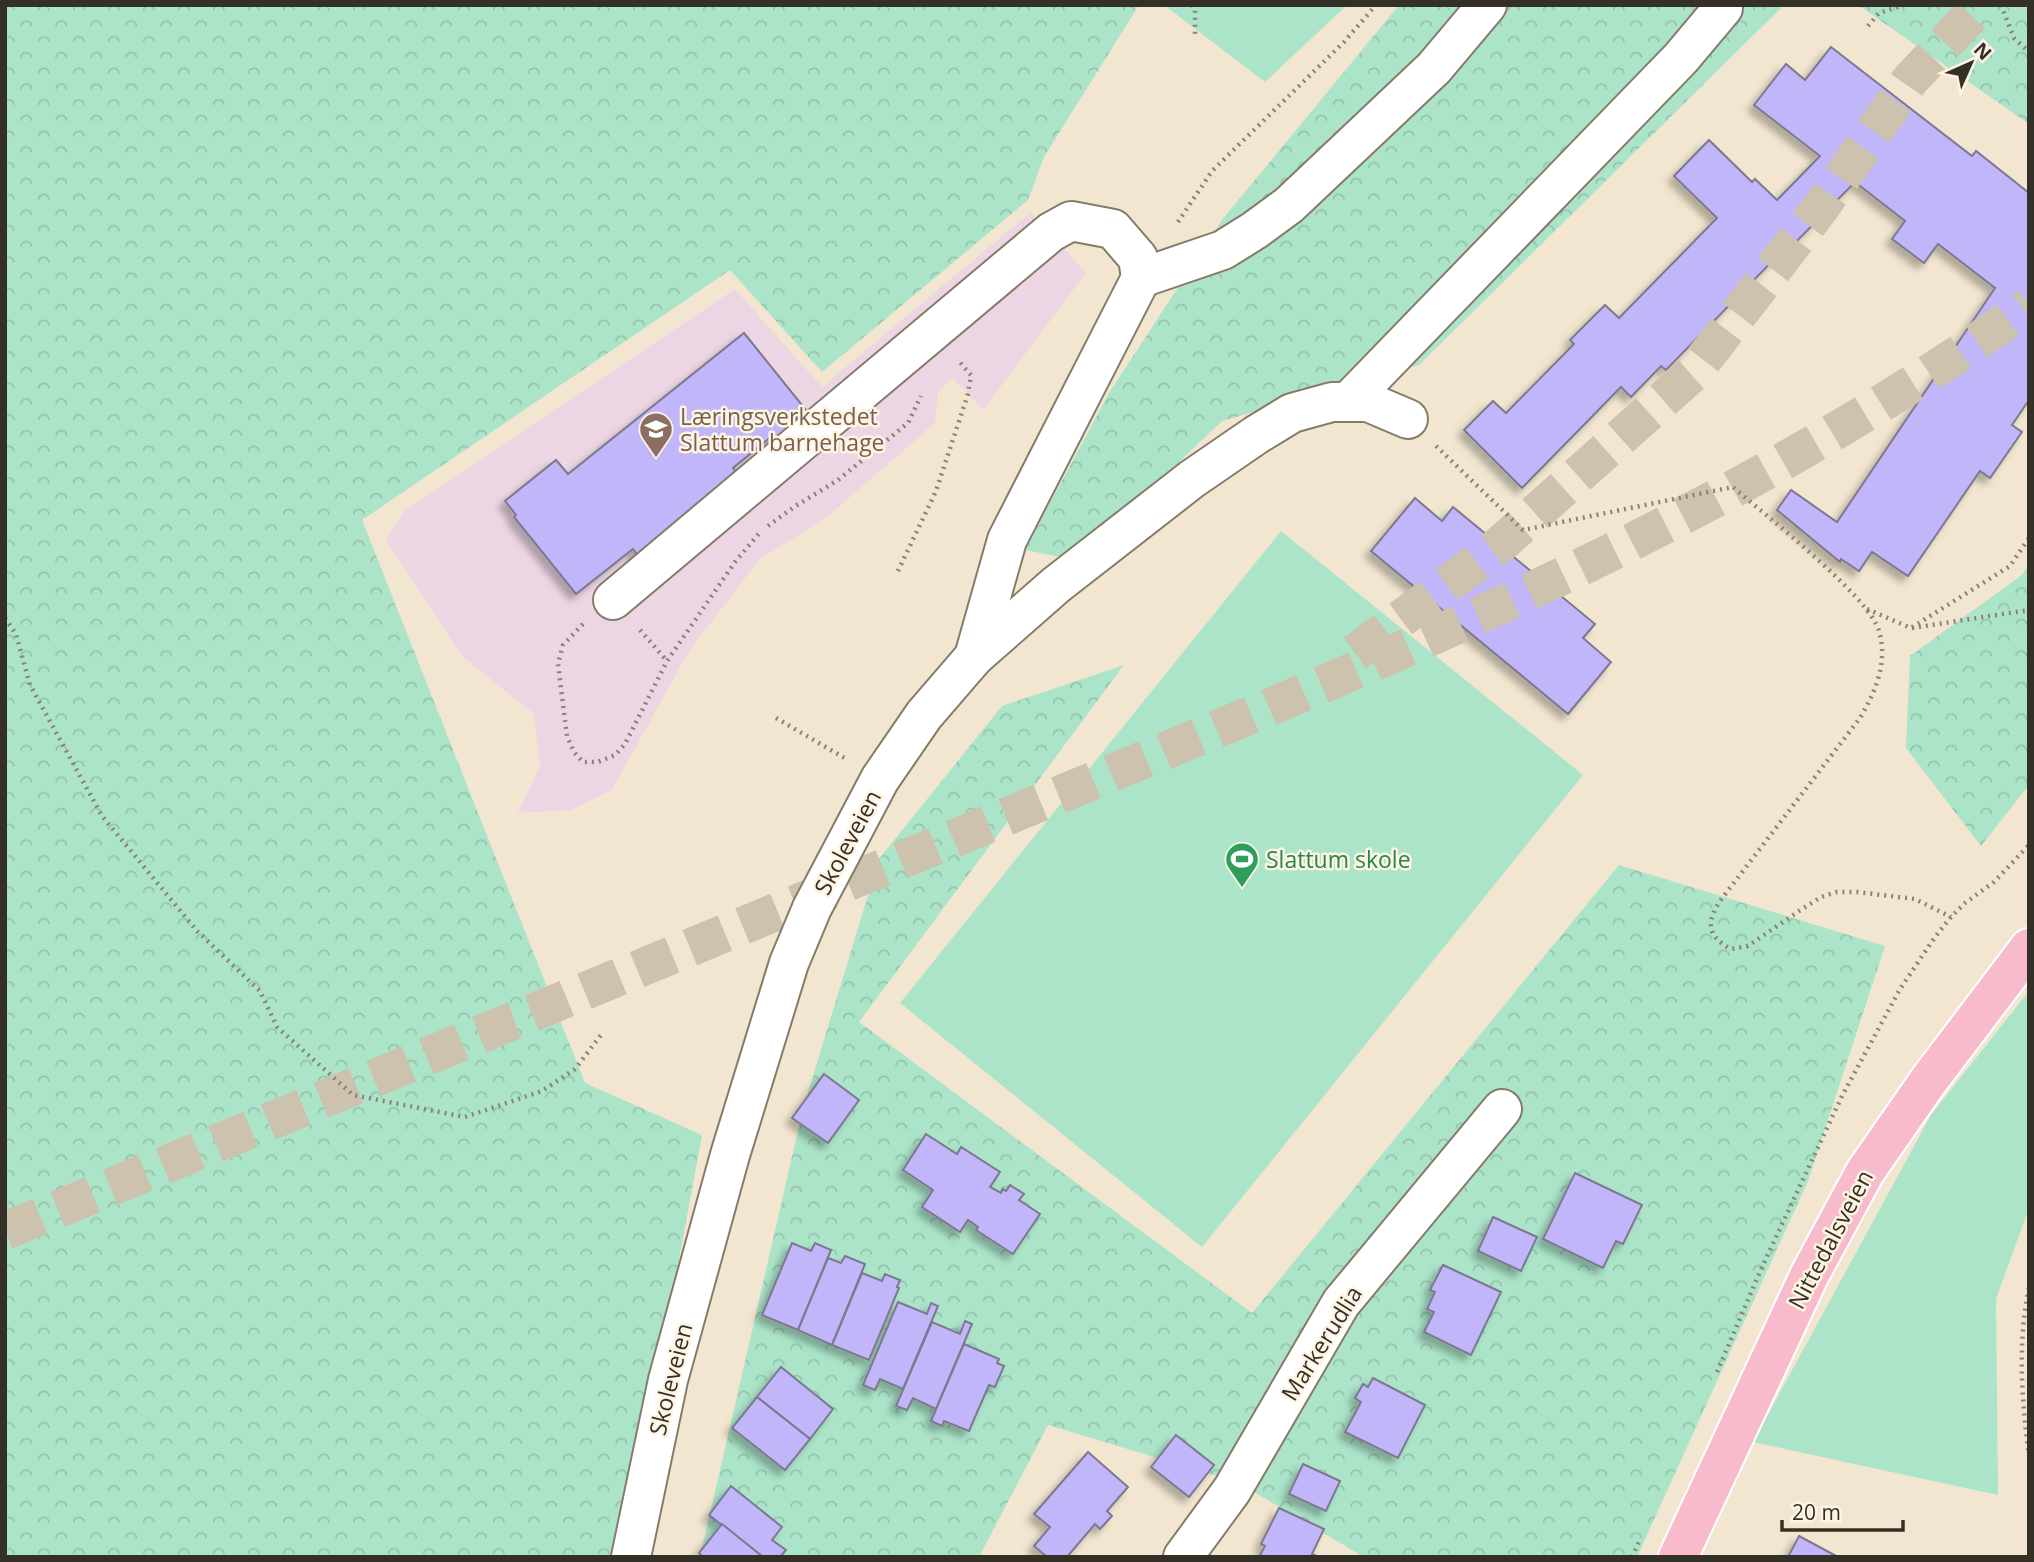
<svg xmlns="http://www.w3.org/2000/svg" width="2034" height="1562" viewBox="0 0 2034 1562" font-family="'Open Sans',sans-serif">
	<defs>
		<pattern id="forest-crowns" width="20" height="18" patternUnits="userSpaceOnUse" patternTransform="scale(1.75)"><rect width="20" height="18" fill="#abe4c9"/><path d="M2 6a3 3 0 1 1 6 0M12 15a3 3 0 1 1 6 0" fill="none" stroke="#94c4ad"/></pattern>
		<filter id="shadow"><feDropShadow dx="-6" dy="6" stdDeviation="3.5" flood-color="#0004"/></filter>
	</defs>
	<rect width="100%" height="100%" fill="#f2e6d0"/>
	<path fill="#ecd6e4" d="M 1031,212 L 1086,273 L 983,410 L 953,378 L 938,392 L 935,423 L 828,516 L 759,560 L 689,651 L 612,790 L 571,810 L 518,813 L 540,766 L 534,714 L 462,656 L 386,540 L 405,510 L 735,289 L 822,387 Z"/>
	<g fill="#abe4c9">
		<path d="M 1164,5 L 1347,5 L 1265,82 Z"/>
		<path d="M 1281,531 L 1583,775 L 1202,1247 L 900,1003 Z"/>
		<path d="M 2029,991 L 2029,1208 L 1996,1299 L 1998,1495 L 1753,1442 L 1931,1115 Z"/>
	</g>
	<g fill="url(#forest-crowns)">
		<path d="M 5,5 L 1139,5 L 1044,157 L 1028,200 L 822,372 L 730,270 L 362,520 L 585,1083 L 702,1135 L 624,1557 L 5,1557 Z"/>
		<path d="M 1399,5 L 1784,5 L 1419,365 L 1222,421 L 1076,560 L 1025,550 L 1109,393 L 1222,220 Z"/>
		<path d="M 1858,5 L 2029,5 L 2029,124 Z"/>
		<path d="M 2029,564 L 2029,785 L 1981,846 L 1906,748 L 1910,656 L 2022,575 Z"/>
		<path d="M 1124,665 L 859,1022 L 1252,1313 L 1619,865 L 1885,946 L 1808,1181 L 1637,1557 L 1364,1557 L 1237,1482 L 1048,1425 L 979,1557 L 700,1557 L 803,1109 L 879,859 L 1002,706 Z"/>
	</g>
	<g fill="#c0b6f9" stroke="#7c798e" stroke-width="2" filter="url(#shadow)">
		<path d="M 1831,47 L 1972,156 L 1976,151 L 2029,193 L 2029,400 L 2012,425 L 2022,432 L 1990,478 L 1980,471 L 1908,576 L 1872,552 L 1859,571 L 1841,559 L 1840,562 L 1777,510 L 1791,490 L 1837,522 L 1995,288 L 1938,244 L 1924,263 L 1892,239 L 1905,221 L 1855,182 L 1789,249 L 1786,247 L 1666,370 L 1661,366 L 1631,397 L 1621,387 L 1522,488 L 1464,430 L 1493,401 L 1506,413 L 1574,344 L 1570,340 L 1605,305 L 1619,318 L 1717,218 L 1674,176 L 1709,140 L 1752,182 L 1755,179 L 1777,200 L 1820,156 L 1754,105 L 1786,64 L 1805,80 Z"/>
		<path d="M 744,333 L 806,410 L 788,424 L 794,431 L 777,444 L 771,437 L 733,468 L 742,479 L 641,560 L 633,549 L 576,594 L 514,517 L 516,515 L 505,501 L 556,460 L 568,474 Z"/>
		<path d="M 1415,498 L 1442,521 L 1453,507 L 1595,624 L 1583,638 L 1611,662 L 1568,714 L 1371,551 Z"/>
		<path d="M 824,1074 L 859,1100 L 828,1143 L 792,1118 Z"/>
		<path d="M 926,1134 L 957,1154 L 961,1147 L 1000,1172 L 990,1187 L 1001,1193 L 1003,1189 L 1006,1191 L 1010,1185 L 1024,1194 L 1019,1200 L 1040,1214 L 1013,1254 L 976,1230 L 978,1227 L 968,1220 L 960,1232 L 922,1207 L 933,1190 L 903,1170 Z"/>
		<path d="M 1575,1173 L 1642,1205 L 1623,1244 L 1616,1241 L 1603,1268 L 1543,1239 Z"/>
		<path d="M 1493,1217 L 1537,1237 L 1521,1271 L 1478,1251 Z"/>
		<path d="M 792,1243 L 811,1251 L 815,1243 L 831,1250 L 798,1330 L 762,1315 Z"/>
		<path d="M 845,1256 L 865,1264 L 832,1345 L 798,1330 L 828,1258 L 841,1263 Z"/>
		<path d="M 1443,1265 L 1501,1292 L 1471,1355 L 1424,1332 L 1434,1312 L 1427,1309 L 1435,1292 L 1430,1290 Z"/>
		<path d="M 862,1273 L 882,1281 L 885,1274 L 900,1280 L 897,1287 L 899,1288 L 869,1360 L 832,1345 Z"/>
		<path d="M 898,1302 L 927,1314 L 931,1303 L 938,1306 L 903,1389 L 880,1379 L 875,1390 L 863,1385 Z"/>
		<path d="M 965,1321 L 972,1324 L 936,1409 L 913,1398 L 907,1410 L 896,1406 L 932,1322 L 960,1334 Z"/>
		<path d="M 964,1344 L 999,1359 L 997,1363 L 1004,1366 L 995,1387 L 989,1385 L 969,1431 L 944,1421 L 942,1426 L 931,1421 Z"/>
		<path d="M 781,1367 L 833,1409 L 810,1439 L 757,1397 Z"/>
		<path d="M 1373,1378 L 1425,1405 L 1398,1458 L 1345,1432 L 1361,1402 L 1355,1398 L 1363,1384 L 1368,1387 Z"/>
		<path d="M 757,1397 L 810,1439 L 785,1470 L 732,1428 Z"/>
		<path d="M 1176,1435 L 1214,1465 L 1189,1497 L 1151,1467 Z"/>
		<path d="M 1088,1452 L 1128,1487 L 1107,1511 L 1112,1516 L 1100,1529 L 1095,1524 L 1067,1557 L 1047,1557 L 1034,1546 L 1050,1527 L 1034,1514 Z"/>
		<path d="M 1303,1464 L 1340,1481 L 1326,1511 L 1289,1494 Z"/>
		<path d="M 731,1486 L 782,1527 L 772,1540 L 786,1550 L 780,1557 L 763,1557 L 709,1515 Z"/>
		<path d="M 1279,1508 L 1324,1529 L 1312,1554 L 1319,1557 L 1259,1557 L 1265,1546 L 1261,1544 Z"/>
		<path d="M 722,1524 L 763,1557 L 703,1557 L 699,1553 Z"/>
		<path d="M 1799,1536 L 1838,1557 L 1788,1557 Z"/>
	</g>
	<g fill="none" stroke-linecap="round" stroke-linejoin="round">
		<g stroke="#ccc2ae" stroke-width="38" stroke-dasharray="38 19" stroke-linecap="butt">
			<path d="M 1355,653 L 1495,549 L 1694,372 L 1821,207 L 1910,80 L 1981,5"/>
			<path d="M 5,1231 C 343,1091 682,951 1020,811 C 1367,667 1722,526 2029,305"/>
		</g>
		<g stroke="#867b68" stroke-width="42">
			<g id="minor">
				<path d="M 1141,278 L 1223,250 L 1255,230 L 1289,205 L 1434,68 L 1487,5"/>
				<path d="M 1348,402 L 1681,58 L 1723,8 L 1723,5"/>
				<path d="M 613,600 L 1051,232 L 1071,221 L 1113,229 L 1138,258 L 1141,278 L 1007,540 L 974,657"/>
				<path d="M 631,1557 L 668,1380 L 730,1155 L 789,963 L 812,908 L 880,779 L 924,715 L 974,657 L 1056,585 L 1192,479 L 1256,435 L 1292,413 L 1332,402 L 1368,402 L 1408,419"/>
				<path d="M 1183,1557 L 1232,1490 L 1341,1303 L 1502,1109"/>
			</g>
		</g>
		<g stroke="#fff" stroke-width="42">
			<path id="major" d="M 1678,1557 L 1809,1276 L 1865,1172 L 1929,1080 L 2029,948"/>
		</g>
		<g stroke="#8a8374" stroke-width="4.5" stroke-dasharray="2 5" stroke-linecap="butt">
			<path d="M 1192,5 L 1195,8 L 1195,35"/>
			<path d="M 2001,5 L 2014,38 L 2029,52"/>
			<path d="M 1868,26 L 1879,13 L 1904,5"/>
			<path d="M 1178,222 L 1212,171 L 1344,42 L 1376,5"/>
			<path d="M 1436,446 L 1523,530 L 1733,487 C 1765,515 1869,596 1879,631 C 1888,662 1876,691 1860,718 L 1720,901 C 1706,923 1707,936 1731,949 L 1748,946 L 1802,909 L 1821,897 L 1837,892 L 1857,892 L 1915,899 L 1951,917"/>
			<path d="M 768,526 L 794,507 L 838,480 L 908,423 L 921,396"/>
			<path d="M 898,571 L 936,491 L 968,394 L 971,375 L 958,360"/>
			<path d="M 1867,609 L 1911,628 L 2010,566 L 2029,538"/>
			<path d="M 5,618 L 16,634 L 30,685 L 102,816 L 197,931 L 260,991 L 277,1027 L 353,1095 L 465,1117 L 542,1091 L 575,1069 L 601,1035"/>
			<path d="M 583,624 L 563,645 L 558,664 L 567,736 L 574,752 L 583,762 L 598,762 L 615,755 L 625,744 L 667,661 L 735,562 L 761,531"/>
			<path d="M 1912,628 L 2029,610"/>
			<path d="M 640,630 L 667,661"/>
			<path d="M 776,718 L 848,760"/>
			<path d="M 2029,1288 C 2017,1344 2022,1401 2029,1457"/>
			<path d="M 1717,1372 L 1762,1267 L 1842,1096 L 1900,989 L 1935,937 L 1951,917 L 1965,903 L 1994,882 L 2029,845"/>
			<path d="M 1632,1557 L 1639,1542"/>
		</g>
		<use href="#minor" stroke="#fff" stroke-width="38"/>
		<use href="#major" stroke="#f8bbcb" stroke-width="38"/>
	</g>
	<defs>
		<g id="school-pin" transform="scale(1.75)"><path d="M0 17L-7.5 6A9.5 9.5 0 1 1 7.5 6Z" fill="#8d6e63" stroke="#fdf4e2"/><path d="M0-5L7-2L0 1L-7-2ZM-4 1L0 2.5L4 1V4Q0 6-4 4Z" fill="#fff"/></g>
		<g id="stadium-pin" transform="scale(1.75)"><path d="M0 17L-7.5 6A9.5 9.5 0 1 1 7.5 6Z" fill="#2e9e5b" stroke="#fdf4e2"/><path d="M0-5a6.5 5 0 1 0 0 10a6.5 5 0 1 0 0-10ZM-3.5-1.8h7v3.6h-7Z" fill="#fff"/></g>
	</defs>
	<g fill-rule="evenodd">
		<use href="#school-pin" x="656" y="429"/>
		<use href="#stadium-pin" x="1242" y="859"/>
	</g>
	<g text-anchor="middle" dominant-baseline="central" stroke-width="5" stroke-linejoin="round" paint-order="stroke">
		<g font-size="23" fill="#785e54" stroke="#fdf4e2" text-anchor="start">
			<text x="680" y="416">Læringsverkstedet<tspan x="680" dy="26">Slattum barnehage</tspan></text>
		</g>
		<g font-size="23" fill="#343028" stroke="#fdf4e2">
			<text transform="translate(847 842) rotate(-62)">Skoleveien</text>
			<text transform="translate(1830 1239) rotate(-62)">Nittedalsveien</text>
			<text transform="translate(1321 1343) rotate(-58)">Markerudlia</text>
			<text transform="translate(670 1379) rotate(-76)">Skoleveien</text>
		</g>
		<g font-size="23" fill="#27864d" stroke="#fdf4e2" text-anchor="start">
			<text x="1266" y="859">Slattum skole</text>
		</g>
	</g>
	<rect width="2034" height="1562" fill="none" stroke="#343028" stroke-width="14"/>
	<g transform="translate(1971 63) rotate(45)" stroke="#fdf4e2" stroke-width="5" paint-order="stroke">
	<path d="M0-5L12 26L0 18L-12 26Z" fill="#343028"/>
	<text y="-10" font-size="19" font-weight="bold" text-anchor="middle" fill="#343028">N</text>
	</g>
	<path d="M1782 1520v10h121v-10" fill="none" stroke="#343028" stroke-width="3.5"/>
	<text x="1792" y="1520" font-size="21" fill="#343028" stroke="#fdf4e2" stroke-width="5" paint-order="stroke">20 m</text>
</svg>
